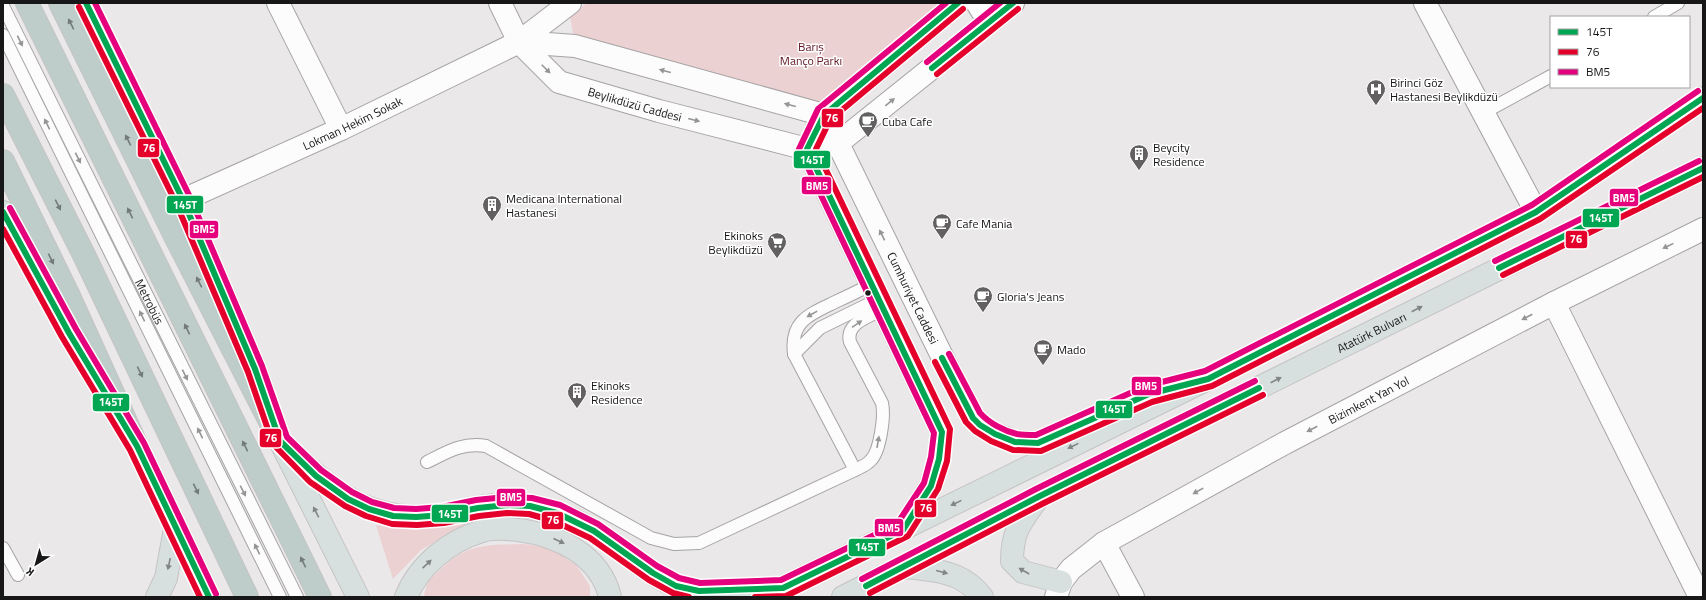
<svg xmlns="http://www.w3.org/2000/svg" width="1706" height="600" viewBox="0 0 1706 600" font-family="'Titillium Web',sans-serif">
	<rect width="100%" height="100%" fill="#ebe8e9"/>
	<g fill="#ebd1d2">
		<path d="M 587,3 L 952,3 L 821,107 L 573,34 L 570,16 Z"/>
		<path d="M 470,522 L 421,550 L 393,579 L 376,525 L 414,530 Z"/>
		<path d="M 523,544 L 548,547 L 576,565 L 590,586 L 590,597 L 424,597 C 427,580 429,580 441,569 C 467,543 489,545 523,544 Z"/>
	</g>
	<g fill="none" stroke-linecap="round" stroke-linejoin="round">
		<g stroke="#a6a3a4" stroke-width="14">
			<g id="lane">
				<path id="s1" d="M 3,6 L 297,597"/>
				<path d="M 1654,17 L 1678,3"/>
				<path d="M 3,35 L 280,597"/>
				<path d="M 1483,113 L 1551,76"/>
				<path d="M 794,354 L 820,328 L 879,299"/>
				<path d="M 427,462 C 447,452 463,442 486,446 L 651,538 L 674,544 L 699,543 L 855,470 L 794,354 C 790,322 808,315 833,303 C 846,297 859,291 872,284"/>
				<path d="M 855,470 C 861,467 867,465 871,460 C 880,451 885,416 882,403 L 850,342 C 845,323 870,316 884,309"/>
				<path d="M 3,548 L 18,575"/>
			</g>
		</g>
		<g stroke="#a6a3a4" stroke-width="24">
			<g id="street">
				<path d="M 278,3 L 341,129"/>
				<path d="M 1425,3 L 1536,212"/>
				<path d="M 519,42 L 570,3"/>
				<path d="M 1554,303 L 1700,597"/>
				<path d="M 1104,543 L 1133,597"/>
			</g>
		</g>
		<g stroke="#a6a3a4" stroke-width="24">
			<g id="secondary">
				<path id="s2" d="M 500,3 L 519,42 L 559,82 L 659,111 L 807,149 L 837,144 L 1013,3"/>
				<path d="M 977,3 L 989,22"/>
				<path id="s3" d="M 519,42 L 575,46 L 824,115 L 960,393 L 973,418 L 980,425 L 995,434 L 1015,442 L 1038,443 L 1149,394 L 1187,384"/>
				<path d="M 817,128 L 824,115 L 958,3"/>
				<path d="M 807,149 L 942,432 L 939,459 L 931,486 L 903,530"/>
				<path id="s4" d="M 183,200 L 341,129 L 519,42"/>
				<path id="s5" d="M 1056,597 L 1061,582 L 1071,569 L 1104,543 L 1285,443 L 1554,303 L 1703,229"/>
			</g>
		</g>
		<g stroke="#c5c4c4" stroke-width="24">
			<g id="primary">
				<path d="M 86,3 L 183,200 L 255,369 L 263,391"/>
				<path d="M 3,212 L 69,333 L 103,390"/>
				<path d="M 274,424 L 280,441 L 358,597"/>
				<path d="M 127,430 L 137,446 L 209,597"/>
				<path d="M 293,454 C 339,498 376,524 443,515 C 454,514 466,509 478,507 C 504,503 530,505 556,513 C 587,522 612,544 638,563 C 650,571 663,582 677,586 C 709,596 746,590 779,588"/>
				<path d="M 1038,498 C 1021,522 1012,531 1012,561 L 1023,572 L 1061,582"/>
				<path d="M 903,568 C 909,567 916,568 922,569 C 946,571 967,577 982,597"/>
				<path d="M 157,597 L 166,578 L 175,529"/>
				<path d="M 406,597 C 419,565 449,541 482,531 C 493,527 507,529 518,530 C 558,535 600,555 610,597"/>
				<path d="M 764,597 L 1208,379 L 1536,212 L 1703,98"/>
				<path id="s6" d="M 843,597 L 934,551 L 1040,496 L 1703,168"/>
			</g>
		</g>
		<g stroke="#c5c4c4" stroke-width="24">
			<g id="highway">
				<path d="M 27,3 L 320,597"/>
				<path d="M 60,3 L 176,238 L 280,441"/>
				<path d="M 3,95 L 84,255 L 247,597"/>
				<path d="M 3,161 L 68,294 L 137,446"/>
			</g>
		</g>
		<use href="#lane" stroke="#fcfcfc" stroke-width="12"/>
		<use href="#street" stroke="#fcfcfc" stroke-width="22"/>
		<use href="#secondary" stroke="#fcfcfc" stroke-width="22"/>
		<use href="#primary" stroke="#d7e0de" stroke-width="22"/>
		<use href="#highway" stroke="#becdca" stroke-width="22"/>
		<g stroke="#fff" stroke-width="9">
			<g id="bus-1">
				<path d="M 86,3 L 183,200 L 255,369 L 280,441 L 316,476 L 348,499 L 369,509 L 393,516 L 416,517 L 443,515 L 478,508 L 507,505 L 530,506 L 557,513 L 594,531 L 653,573 L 676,586 L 699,591 L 783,588 L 903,530 L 931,486 L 939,459 L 942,432 L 807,149 L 824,115 L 958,3"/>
				<path d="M 932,68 L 1013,3"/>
				<path d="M 3,212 L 69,333 L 137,446 L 209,597"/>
				<path d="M 1499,268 L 1703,168"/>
				<path d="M 942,358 L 973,418 L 980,425 L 995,434 L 1015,442 L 1038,443 L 1149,394 L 1208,379 L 1536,212 L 1703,98"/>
				<path d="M 866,586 L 1040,496 L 1259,388"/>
			</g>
		</g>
		<g stroke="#fff" stroke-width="9">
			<g id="bus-2">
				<path d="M 79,7 L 176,203 L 248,372 L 273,444 L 310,482 L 345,506 L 366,516 L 392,524 L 417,525 L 444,523 L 479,516 L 507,513 L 529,514 L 554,521 L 590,538 L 649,580 L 673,593 L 689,597"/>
				<path d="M 937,74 L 1018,9"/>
				<path d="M 3,229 L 62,337 L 130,450 L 200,597"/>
				<path d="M 1503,275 L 1703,177"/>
				<path d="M 935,362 L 966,422 L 975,431 L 991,441 L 1013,450 L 1041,451 L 1152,402 L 1212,386 L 1540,219 L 1703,108"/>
				<path d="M 870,593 L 1044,503 L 1263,395"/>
				<path d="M 755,597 L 786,596 L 908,536 L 938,489 L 947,461 L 950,429 L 816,149 L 830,120 L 963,9"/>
			</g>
		</g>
		<g stroke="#fff" stroke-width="9">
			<g id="bus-3">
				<path d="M 95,3 L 190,197 L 262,366 L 287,437 L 321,470 L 352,492 L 372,502 L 394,508 L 416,509 L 442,507 L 476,500 L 506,497 L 532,498 L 560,505 L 598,524 L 657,566 L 679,578 L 700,583 L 781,580 L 897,524 L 924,483 L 931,457 L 934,433 L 799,149 L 818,109 L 946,3"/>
				<path d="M 927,62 L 1000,3"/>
				<path d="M 10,208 L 76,329 L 144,443 L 216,594"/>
				<path d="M 1495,261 L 1699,161"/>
				<path d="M 949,354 L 980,413 C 989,423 1004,431 1017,434 C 1023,435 1030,435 1036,435 L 1146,386 L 1205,371 L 1532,205 L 1698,91"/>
				<path d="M 862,579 L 1036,489 L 1255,381"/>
			</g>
		</g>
		<use href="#bus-1" stroke="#00a651" stroke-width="6"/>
		<use href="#bus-2" stroke="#e4002b" stroke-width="6"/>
		<use href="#bus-3" stroke="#e5007d" stroke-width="6"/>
	</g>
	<defs><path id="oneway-solid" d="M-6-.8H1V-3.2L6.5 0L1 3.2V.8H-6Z"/></defs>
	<g fill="#737b79">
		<use href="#oneway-solid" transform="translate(71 24) rotate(-117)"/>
		<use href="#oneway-solid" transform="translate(128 140) rotate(-116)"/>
		<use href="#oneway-solid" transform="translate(58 205) rotate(63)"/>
		<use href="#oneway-solid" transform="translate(130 213) rotate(-116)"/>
		<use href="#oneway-solid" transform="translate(51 259) rotate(64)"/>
		<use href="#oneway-solid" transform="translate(199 282) rotate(-117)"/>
		<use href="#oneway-solid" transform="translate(187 329) rotate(-116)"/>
		<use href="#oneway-solid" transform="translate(140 372) rotate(64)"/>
		<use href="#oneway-solid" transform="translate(245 446) rotate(-116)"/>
		<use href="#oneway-solid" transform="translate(196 489) rotate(64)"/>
		<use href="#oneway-solid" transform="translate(303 562) rotate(-116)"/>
	</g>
	<g fill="#959595">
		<use href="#oneway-solid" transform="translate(20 41) rotate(64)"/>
		<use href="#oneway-solid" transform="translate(546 69) rotate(45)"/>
		<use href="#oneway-solid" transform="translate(665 71) rotate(-165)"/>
		<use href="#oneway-solid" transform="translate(890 102) rotate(-39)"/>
		<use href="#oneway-solid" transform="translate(790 105) rotate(-165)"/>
		<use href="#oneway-solid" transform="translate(694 120) rotate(14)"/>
		<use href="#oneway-solid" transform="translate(47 124) rotate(-116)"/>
		<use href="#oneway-solid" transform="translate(78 158) rotate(64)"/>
		<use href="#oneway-solid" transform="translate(882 235) rotate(-116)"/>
		<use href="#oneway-solid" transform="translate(1668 246) rotate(154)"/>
		<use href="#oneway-solid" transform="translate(812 314) rotate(151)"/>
		<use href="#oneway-solid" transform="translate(142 316) rotate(-116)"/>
		<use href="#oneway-solid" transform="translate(1527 317) rotate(152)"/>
		<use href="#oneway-solid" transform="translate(857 324) rotate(-34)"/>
		<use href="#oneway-solid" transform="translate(185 375) rotate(64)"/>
		<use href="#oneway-solid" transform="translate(1312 429) rotate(152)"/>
		<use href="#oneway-solid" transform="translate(200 433) rotate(-116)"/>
		<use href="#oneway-solid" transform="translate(878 442) rotate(-80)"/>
		<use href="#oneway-solid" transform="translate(243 491) rotate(63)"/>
		<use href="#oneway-solid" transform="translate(1198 491) rotate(151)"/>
		<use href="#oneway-solid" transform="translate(257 549) rotate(-116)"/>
	</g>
	<g fill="#818684">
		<use href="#oneway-solid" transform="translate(1417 309) rotate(-27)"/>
		<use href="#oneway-solid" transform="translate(1276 380) rotate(-27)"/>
		<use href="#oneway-solid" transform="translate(1073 446) rotate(154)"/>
		<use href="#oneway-solid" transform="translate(956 503) rotate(154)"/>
		<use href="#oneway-solid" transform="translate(316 512) rotate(-117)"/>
		<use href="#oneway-solid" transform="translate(559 541) rotate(24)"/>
		<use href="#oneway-solid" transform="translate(169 564) rotate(102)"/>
		<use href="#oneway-solid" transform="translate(427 564) rotate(-43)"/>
		<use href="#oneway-solid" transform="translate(1024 571) rotate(-150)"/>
		<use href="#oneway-solid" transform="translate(942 572) rotate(15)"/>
	</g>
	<defs>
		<g id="hospital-pin" transform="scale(1)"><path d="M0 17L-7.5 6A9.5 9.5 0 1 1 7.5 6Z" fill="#626060" stroke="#fff"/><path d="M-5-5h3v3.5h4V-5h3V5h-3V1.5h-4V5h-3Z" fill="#fff"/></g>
		<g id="cafe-pin" transform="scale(1)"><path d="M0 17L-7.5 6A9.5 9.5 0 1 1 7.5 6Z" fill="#626060" stroke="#fff"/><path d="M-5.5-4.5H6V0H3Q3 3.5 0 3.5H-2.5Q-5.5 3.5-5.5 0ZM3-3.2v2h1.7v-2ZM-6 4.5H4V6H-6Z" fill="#fff"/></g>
		<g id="building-pin" transform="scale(1)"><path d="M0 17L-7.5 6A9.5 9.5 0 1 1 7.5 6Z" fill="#626060" stroke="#fff"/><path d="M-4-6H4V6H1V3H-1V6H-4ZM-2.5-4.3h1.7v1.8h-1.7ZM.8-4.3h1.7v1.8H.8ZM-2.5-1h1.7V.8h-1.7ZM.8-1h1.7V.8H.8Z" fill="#fff"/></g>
		<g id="supermarket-pin" transform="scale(1)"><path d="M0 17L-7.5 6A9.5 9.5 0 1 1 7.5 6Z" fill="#626060" stroke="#fff"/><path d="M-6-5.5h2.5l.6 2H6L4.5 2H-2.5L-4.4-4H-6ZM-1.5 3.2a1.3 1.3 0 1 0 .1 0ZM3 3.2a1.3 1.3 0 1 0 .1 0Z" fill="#fff"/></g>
	</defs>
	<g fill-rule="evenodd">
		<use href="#hospital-pin" x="1376" y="89"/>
		<use href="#cafe-pin" x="868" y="121"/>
		<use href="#building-pin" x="1139" y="154"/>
		<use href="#building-pin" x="492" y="205"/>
		<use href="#cafe-pin" x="942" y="223"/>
		<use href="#supermarket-pin" x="777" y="242"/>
		<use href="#cafe-pin" x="983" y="296"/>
		<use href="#cafe-pin" x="1043" y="349"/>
		<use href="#building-pin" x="577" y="392"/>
	</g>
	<circle fill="#181717" stroke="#fff" stroke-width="1.5" cx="868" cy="293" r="3.5"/>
	<g text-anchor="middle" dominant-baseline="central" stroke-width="3" stroke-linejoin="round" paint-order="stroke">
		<g font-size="12" fill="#601623" stroke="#fff">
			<text x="811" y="46">Barış<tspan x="811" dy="14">Manço Parkı</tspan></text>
		</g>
		<g font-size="12" fill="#181717" stroke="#fff" text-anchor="start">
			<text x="1390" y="82">Birinci Göz<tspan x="1390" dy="14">Hastanesi Beylikdüzü</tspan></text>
			<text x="882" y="121">Cuba Cafe</text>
			<text x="1153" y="147">Beycity<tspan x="1153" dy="14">Residence</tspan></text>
			<text x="506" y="198">Medicana International<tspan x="506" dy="14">Hastanesi</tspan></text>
			<text x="956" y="223">Cafe Mania</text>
			<text x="763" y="235" text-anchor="end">Ekinoks<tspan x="763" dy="14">Beylikdüzü</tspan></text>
			<text x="997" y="296">Gloria's Jeans</text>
			<text x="1057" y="349">Mado</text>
			<text x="591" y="385">Ekinoks<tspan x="591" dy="14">Residence</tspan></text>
		</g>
		<g font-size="12" fill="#181717" stroke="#fff">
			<text stroke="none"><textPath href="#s2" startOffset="179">Beylikdüzü Caddesi</textPath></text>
			<text stroke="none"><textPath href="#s4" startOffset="186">Lokman Hekim Sokak</textPath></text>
			<text stroke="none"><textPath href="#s3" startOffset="518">Cumhuriyet Caddesi</textPath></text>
			<text stroke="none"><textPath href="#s1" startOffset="330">Metrobüs</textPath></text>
			<text stroke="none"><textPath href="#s6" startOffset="591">Atatürk Bulvarı</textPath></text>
			<text stroke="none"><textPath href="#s5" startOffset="375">Bizimkent Yan Yol</textPath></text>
		</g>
	</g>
	<g stroke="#fff" stroke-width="1.5">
		<rect x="821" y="108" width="23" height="20" rx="4" fill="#e4002b"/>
		<rect x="137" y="138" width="23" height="20" rx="4" fill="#e4002b"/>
		<rect x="793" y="150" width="38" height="19" rx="4" fill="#00a651"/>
		<rect x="801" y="176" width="31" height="19" rx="4" fill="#e5007d"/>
		<rect x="1609" y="188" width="30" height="19" rx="4" fill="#e5007d"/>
		<rect x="166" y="195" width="38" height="19" rx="4" fill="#00a651"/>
		<rect x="1582" y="208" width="38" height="20" rx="4" fill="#00a651"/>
		<rect x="189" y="220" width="30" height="19" rx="4" fill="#e5007d"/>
		<rect x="1565" y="230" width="23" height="19" rx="4" fill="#e4002b"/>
		<rect x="1131" y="376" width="31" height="20" rx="4" fill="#e5007d"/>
		<rect x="92" y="393" width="38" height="19" rx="4" fill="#00a651"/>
		<rect x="1095" y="400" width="38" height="19" rx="4" fill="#00a651"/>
		<rect x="259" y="428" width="23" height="20" rx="4" fill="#e4002b"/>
		<rect x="496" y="488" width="30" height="19" rx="4" fill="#e5007d"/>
		<rect x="914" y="499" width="23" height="19" rx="4" fill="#e4002b"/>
		<rect x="431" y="504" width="38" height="19" rx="4" fill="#00a651"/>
		<rect x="541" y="511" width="23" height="19" rx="4" fill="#e4002b"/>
		<rect x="874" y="518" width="30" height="19" rx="4" fill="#e5007d"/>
		<rect x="848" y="538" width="38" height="19" rx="4" fill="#00a651"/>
	</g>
	<g font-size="11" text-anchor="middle" font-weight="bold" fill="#fff">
		<text x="832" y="122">76</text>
		<text x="149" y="152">76</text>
		<text x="812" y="164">145T</text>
		<text x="817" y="190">BM5</text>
		<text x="1624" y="202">BM5</text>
		<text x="185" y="209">145T</text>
		<text x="1601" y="222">145T</text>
		<text x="204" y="233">BM5</text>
		<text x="1576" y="243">76</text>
		<text x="1146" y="390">BM5</text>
		<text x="111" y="406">145T</text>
		<text x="1114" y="413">145T</text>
		<text x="271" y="442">76</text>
		<text x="511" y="501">BM5</text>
		<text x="926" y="512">76</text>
		<text x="450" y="518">145T</text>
		<text x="553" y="524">76</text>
		<text x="889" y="532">BM5</text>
		<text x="867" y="551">145T</text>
	</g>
	<rect width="1706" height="600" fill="none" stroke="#181717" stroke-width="8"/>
	<rect x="1550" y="16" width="140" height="72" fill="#ffffff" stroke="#a3a2a2"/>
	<rect x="1558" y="29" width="20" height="6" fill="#00a651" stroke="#a3a2a2"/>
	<text x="1586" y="36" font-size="12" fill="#181717">145T</text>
	<rect x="1558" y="49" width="20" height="6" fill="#e4002b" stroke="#a3a2a2"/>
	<text x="1586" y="56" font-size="12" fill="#181717">76</text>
	<rect x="1558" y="69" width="20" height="6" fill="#e5007d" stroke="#a3a2a2"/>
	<text x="1586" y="76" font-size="12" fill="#181717">BM5</text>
	<g transform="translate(36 564) rotate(217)" stroke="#ffffff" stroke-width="3" paint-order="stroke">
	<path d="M0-3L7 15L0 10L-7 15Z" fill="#181717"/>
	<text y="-6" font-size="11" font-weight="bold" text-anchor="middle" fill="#181717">K</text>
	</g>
</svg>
